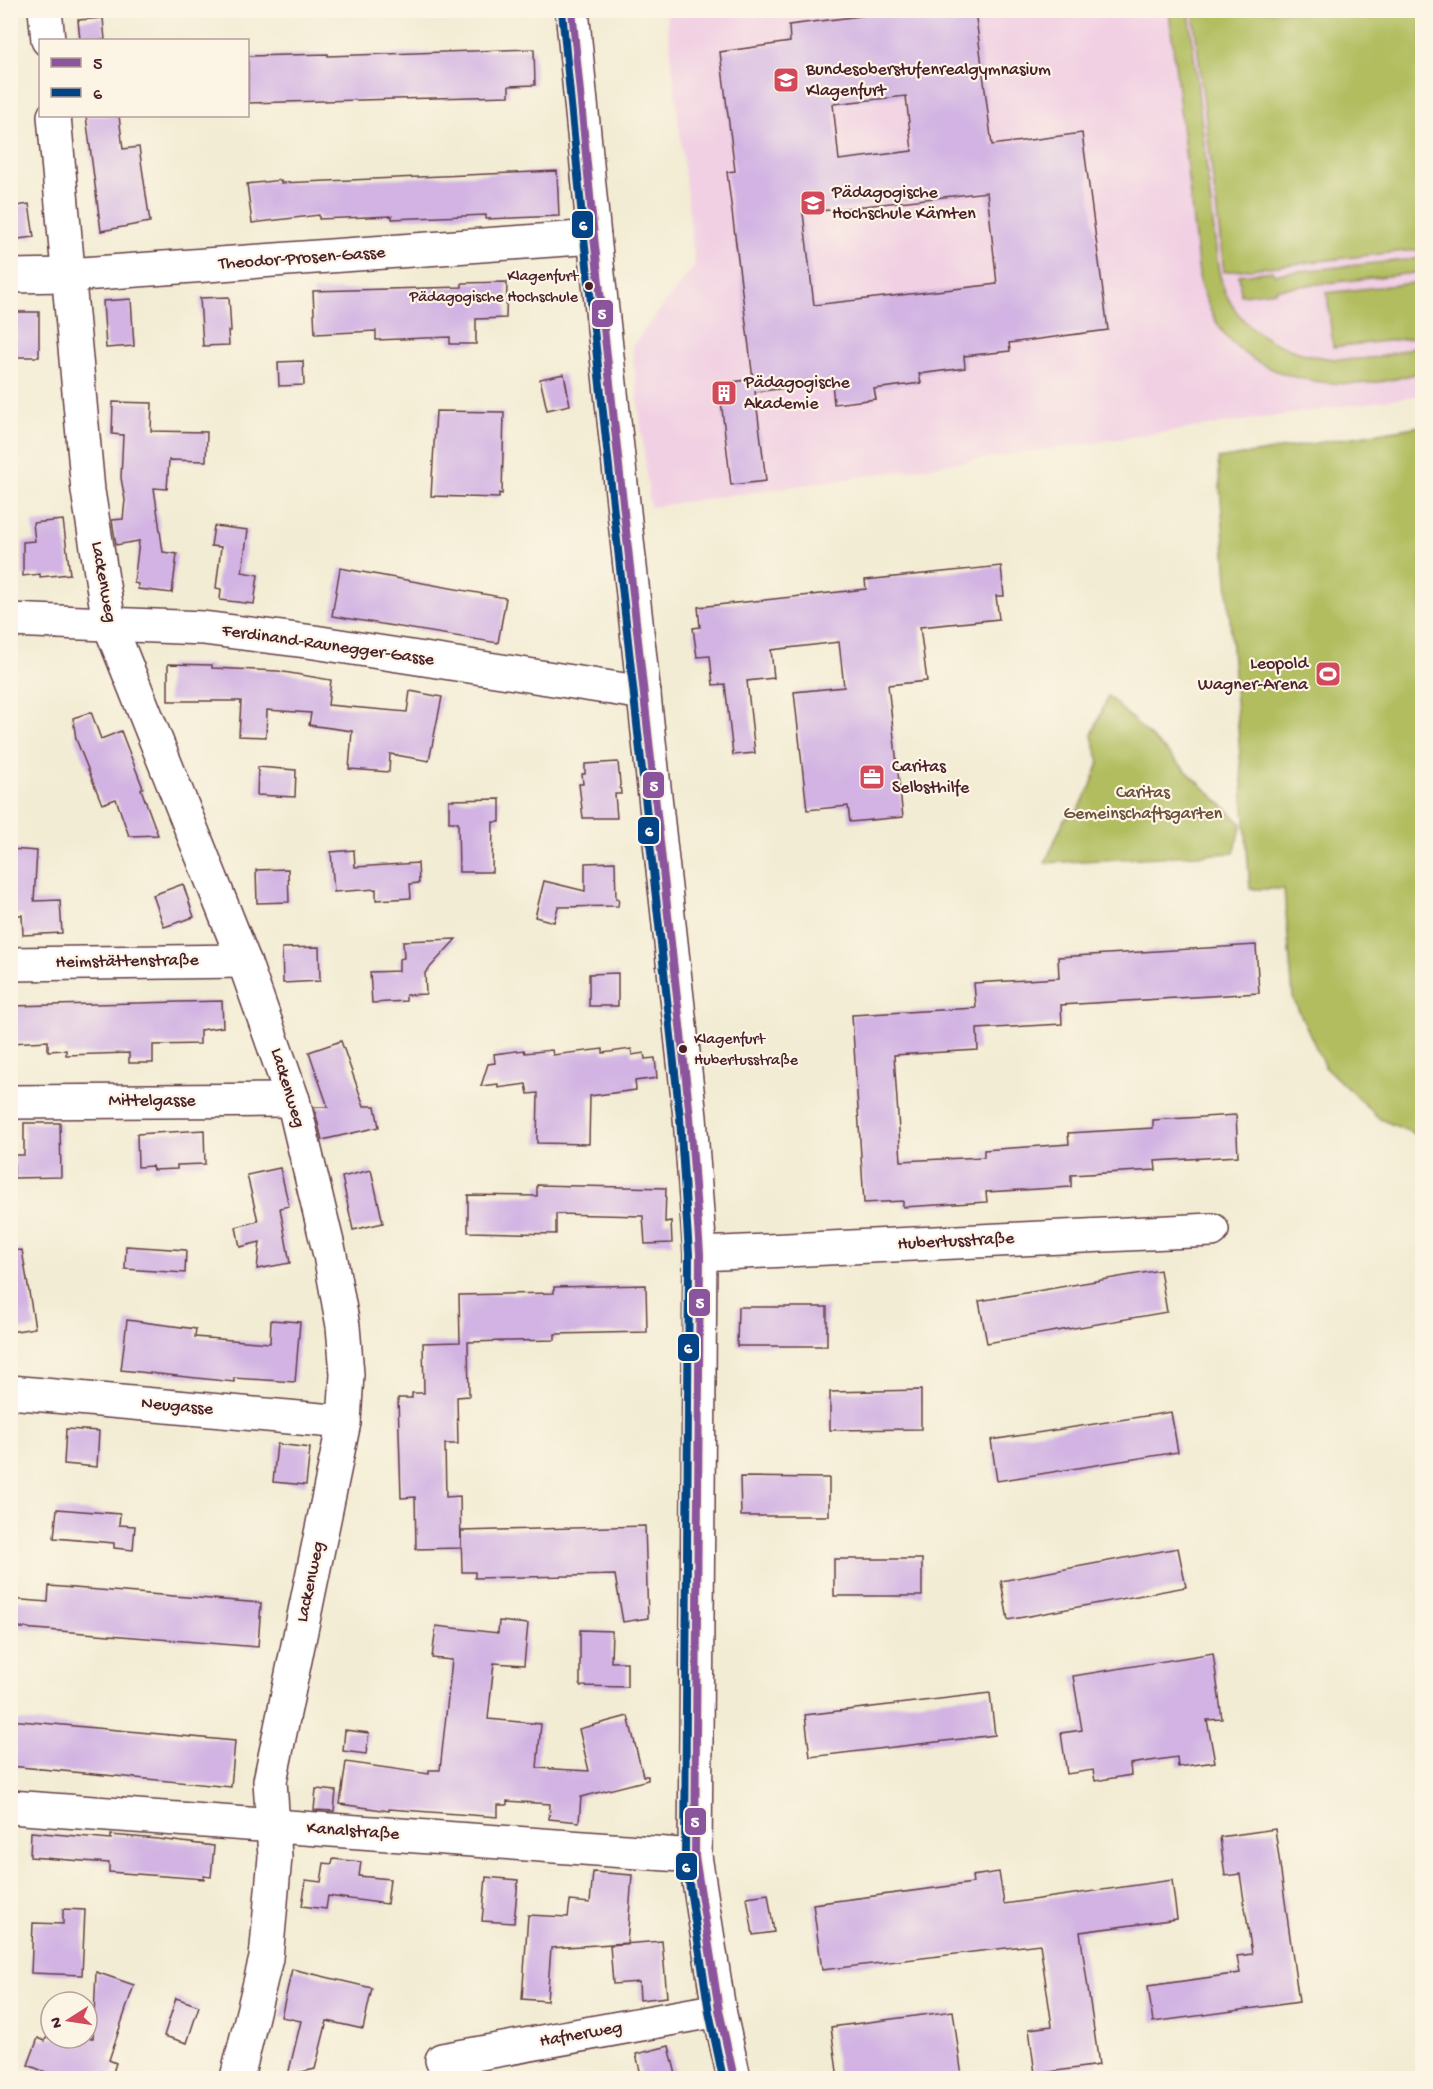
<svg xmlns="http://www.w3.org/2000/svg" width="1433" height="2089" viewBox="0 0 1433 2089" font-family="'Gochi Hand',sans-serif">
	<rect width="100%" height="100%" fill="#fcf5e5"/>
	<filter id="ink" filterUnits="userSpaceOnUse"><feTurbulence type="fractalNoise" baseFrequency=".0167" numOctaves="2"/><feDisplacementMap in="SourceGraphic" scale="12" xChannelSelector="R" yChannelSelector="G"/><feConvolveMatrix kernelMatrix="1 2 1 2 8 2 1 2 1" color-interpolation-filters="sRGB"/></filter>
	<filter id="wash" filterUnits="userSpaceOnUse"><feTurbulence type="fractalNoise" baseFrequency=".008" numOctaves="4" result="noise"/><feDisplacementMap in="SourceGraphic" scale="24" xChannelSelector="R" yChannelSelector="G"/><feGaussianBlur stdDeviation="1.35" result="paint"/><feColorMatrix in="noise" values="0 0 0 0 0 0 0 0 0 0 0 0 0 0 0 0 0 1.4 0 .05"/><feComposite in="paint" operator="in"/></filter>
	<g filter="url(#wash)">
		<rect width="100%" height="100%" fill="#f3ecd4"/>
		<path fill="#f1d0e3" d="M 666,11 L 1422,11 L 1422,395 L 650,507 L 632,346 L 695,265 Z"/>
		<g fill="#b1bd5e" stroke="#7e6e44" stroke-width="1.5">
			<path d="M 1169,11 L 1189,11 L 1218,267 C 1220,276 1222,286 1226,294 C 1252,349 1322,366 1378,357 C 1393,354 1408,349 1422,344 L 1422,371 C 1363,394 1269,388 1226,336 C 1213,320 1207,302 1200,283 Z"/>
			<path d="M 1193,11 L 1422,11 L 1422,249 L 1224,272 Z"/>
			<path d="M 1422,258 L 1422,272 L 1276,289 L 1276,291 L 1241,295 L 1239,275 L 1273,271 L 1274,274 Z"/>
			<path d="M 1421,282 L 1422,337 L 1333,347 L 1327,293 Z"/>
			<path d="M 1422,426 L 1422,1137 L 1380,1119 L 1325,1067 L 1293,998 L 1284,889 L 1250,889 L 1218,459 Z"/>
			<path d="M 1108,696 L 1242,824 L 1234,853 L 1045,863 L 1064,820 L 1078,810 L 1090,788 L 1099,762 L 1092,735 Z"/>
		</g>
		<g id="blocks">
			<g fill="#d2b3e3" fill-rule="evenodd">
				<path d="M 868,10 L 975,10 L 992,145 L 1082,133 L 1108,330 L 1009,343 L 1010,351 L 964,356 L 965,368 L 919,374 L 921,383 L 874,389 L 876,399 L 834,404 L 832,382 L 755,392 L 766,481 L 731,485 L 719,384 L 753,379 L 727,172 L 735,171 L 720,52 L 790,42 L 789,25 L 868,15 ZM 906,96 L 912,151 L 839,160 L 833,104 ZM 987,192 L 997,284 L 814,305 L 803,213 Z"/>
				<path d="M 103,18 L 105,40 L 80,40 L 78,20 Z"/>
				<path d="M 534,49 L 535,85 L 509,86 L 509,96 L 248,103 L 248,56 L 328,54 L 328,56 Z"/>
				<path d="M 86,116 L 119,116 L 123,149 L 139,147 L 150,222 L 101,231 Z"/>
				<path d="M 557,171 L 559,216 L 486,219 L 486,215 L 392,219 L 392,216 L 319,219 L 319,215 L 252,223 L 247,184 L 281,180 L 281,183 Z"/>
				<path d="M 29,204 L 34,237 L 10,240 L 10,207 Z"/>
				<path d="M 507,282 L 506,318 L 476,319 L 476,344 L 450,344 L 450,337 L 376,340 L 376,331 L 315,334 L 313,291 L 462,287 L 462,283 Z"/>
				<path d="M 229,297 L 231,331 L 228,331 L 229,345 L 203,346 L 200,298 Z"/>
				<path d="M 131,299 L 134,346 L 106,348 L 103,301 Z"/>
				<rect x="10" y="312" width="29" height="45"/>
				<path d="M 303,361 L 304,385 L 279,386 L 278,362 Z"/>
				<path d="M 564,374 L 570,405 L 547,410 L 540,379 Z"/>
				<path d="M 113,402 L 152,403 L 151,431 L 207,432 L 206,461 L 169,460 L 167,489 L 154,488 L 163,552 L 177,554 L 172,593 L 138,589 L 138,584 L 134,583 L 139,541 L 116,545 L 112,520 L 123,519 L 125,500 L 121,478 L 123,435 L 112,434 Z"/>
				<path d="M 436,411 L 504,412 L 502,494 L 499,493 L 499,498 L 431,496 Z"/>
				<path d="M 63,520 L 70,574 L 40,577 L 40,574 L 23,576 L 23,542 L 35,541 L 33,523 Z"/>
				<path d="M 214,526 L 248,530 L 242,572 L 258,575 L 254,604 L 220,600 L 221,589 L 216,588 L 221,547 L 211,546 Z"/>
				<path d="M 1001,566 L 1004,596 L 996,596 L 999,619 L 920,627 L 927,681 L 888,685 L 903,817 L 850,822 L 848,806 L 807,810 L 794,692 L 844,687 L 839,642 L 771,650 L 774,678 L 747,681 L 755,753 L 733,755 L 725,684 L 713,685 L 710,656 L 697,657 L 693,628 L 700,627 L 698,607 L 866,589 L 865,580 Z"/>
				<path d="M 340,568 L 506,598 L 498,643 L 332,616 Z"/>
				<path d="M 168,664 L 212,665 L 212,668 L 278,671 L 331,680 L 328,705 L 407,712 L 410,691 L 442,697 L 429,761 L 390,754 L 389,772 L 349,769 L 352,731 L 309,725 L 311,713 L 267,710 L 266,737 L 239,736 L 241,701 L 168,701 Z"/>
				<path d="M 91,712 L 101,739 L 121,731 L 143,788 L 141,789 L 158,835 L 129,836 L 116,799 L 102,804 L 76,739 L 73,718 Z"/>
				<path d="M 618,762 L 621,794 L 615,794 L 617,818 L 583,818 L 579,784 L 583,784 L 582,774 L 585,774 L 585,764 Z"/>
				<path d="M 258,767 L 296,770 L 295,797 L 257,795 Z"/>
				<path d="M 500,799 L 500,822 L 493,822 L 492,872 L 459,872 L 458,822 L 449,822 L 449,800 Z"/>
				<path d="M 10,849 L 37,851 L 34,901 L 60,900 L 62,933 L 23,935 L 22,915 L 10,915 Z"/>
				<path d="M 354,850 L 355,867 L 418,863 L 419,883 L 410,884 L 411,898 L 376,900 L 376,889 L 334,892 L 331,852 Z"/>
				<path d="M 615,862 L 616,899 L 619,899 L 618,906 L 558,907 L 554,922 L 535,917 L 544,881 L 585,891 L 585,863 Z"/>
				<path d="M 288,869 L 289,902 L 257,903 L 256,870 Z"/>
				<path d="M 183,884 L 194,917 L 164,927 L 153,895 Z"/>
				<path d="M 456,939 L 425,973 L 426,994 L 406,995 L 406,1001 L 372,1003 L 370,972 L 399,971 L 399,959 L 404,958 L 403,941 Z"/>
				<path d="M 1256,945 L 1259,993 L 1061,1005 L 1062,1024 L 977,1029 L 978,1050 L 894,1055 L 901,1161 L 984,1157 L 984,1150 L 1069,1144 L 1068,1133 L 1153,1128 L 1153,1120 L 1236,1115 L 1238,1156 L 1155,1161 L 1156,1170 L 1071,1175 L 1071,1187 L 986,1192 L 987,1202 L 903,1207 L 903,1201 L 864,1203 L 852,1015 L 976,1008 L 974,983 L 1059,978 L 1058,957 Z"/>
				<path d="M 319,947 L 320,981 L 283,983 L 282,948 Z"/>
				<path d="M 618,973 L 618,1006 L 589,1006 L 589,974 Z"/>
				<path d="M 222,1001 L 223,1027 L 200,1030 L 200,1044 L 153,1045 L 153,1063 L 129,1063 L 129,1053 L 66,1055 L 66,1050 L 48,1051 L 48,1041 L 10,1043 L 10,1006 Z"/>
				<path d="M 341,1041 L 364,1106 L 375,1106 L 379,1127 L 322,1140 L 314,1107 L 328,1107 L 309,1052 Z"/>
				<path d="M 603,1049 L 603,1053 L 631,1049 L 632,1055 L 644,1053 L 645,1059 L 655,1058 L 657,1078 L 635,1081 L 636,1090 L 590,1096 L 589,1144 L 537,1143 L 538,1093 L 528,1094 L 526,1084 L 498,1088 L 498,1084 L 481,1086 L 488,1064 L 495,1063 L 494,1054 L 524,1050 L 525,1053 L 552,1050 L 553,1055 Z"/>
				<path d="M 24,1123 L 60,1123 L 61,1177 L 14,1178 L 14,1155 L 24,1155 Z"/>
				<path d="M 204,1130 L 205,1164 L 177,1165 L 177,1169 L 153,1170 L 152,1166 L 138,1167 L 137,1134 Z"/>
				<path d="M 280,1168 L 289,1206 L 280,1208 L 290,1263 L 257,1269 L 260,1242 L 240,1247 L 236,1227 L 258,1221 L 247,1175 Z"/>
				<path d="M 371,1170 L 383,1223 L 353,1230 L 342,1177 Z"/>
				<path d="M 537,1185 L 666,1188 L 665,1222 L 671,1221 L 672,1243 L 645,1244 L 643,1216 L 556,1214 L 556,1234 L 468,1232 L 468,1195 L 537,1196 Z"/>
				<path d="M 126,1246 L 186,1250 L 185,1273 L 125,1269 Z"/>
				<path d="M 22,1250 L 35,1328 L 10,1332 L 10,1251 Z"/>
				<path d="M 1160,1270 L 1167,1312 L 987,1343 L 979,1301 Z"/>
				<path d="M 646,1285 L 647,1332 L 555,1334 L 555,1340 L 468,1342 L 469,1396 L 457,1397 L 458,1444 L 445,1444 L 446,1497 L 460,1496 L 461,1548 L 416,1549 L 415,1497 L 401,1498 L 398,1398 L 412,1398 L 412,1393 L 424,1393 L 423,1343 L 460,1342 L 459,1295 L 554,1293 L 554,1287 Z"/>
				<path d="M 738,1307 L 827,1307 L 827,1346 L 737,1346 Z"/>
				<path d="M 127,1320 L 196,1329 L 195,1337 L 270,1343 L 271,1320 L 300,1322 L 295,1382 L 234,1378 L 234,1382 L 121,1370 Z"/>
				<path d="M 921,1390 L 921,1429 L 830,1430 L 830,1392 Z"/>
				<path d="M 1171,1412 L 1178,1452 L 997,1481 L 991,1440 Z"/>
				<path d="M 66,1429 L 99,1431 L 97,1467 L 64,1464 Z"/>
				<path d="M 277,1444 L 310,1448 L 306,1485 L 273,1482 Z"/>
				<path d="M 740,1477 L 829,1478 L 829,1516 L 741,1516 Z"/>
				<path d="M 57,1509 L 120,1514 L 119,1525 L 135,1526 L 133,1550 L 114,1548 L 114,1543 L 54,1538 Z"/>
				<path d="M 645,1526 L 648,1618 L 623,1622 L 615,1575 L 475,1578 L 475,1572 L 462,1572 L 461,1531 Z"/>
				<path d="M 1178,1548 L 1186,1587 L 1008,1620 L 1001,1581 Z"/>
				<rect x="834" y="1559" width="88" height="37"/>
				<path d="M 49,1586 L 261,1603 L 258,1647 L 10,1627 L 10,1599 L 48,1602 Z"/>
				<path d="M 499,1621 L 528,1624 L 524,1665 L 494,1663 L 488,1719 L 541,1724 L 537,1768 L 589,1771 L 579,1729 L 628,1716 L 643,1776 L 648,1776 L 648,1780 L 581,1797 L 579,1822 L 549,1819 L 550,1804 L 507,1801 L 507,1805 L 498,1805 L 498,1817 L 389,1809 L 389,1811 L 340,1804 L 346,1762 L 429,1774 L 429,1770 L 440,1770 L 452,1660 L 432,1658 L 436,1626 L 498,1633 Z"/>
				<path d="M 580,1630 L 612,1631 L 611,1662 L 627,1662 L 627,1687 L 580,1686 Z"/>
				<path d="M 1213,1653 L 1222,1719 L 1207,1720 L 1215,1762 L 1178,1767 L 1177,1757 L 1130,1764 L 1131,1775 L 1095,1781 L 1093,1770 L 1067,1774 L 1061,1733 L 1082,1730 L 1073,1676 Z"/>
				<path d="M 990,1693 L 995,1735 L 810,1757 L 805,1715 Z"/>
				<path d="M 10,1720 L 235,1741 L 231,1787 L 10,1766 Z"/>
				<path d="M 345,1730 L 369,1733 L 366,1754 L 343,1751 Z"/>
				<path d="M 316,1789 L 336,1791 L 334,1811 L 314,1810 Z"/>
				<path d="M 1275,1829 L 1299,2002 L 1153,2022 L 1148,1986 L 1240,1973 L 1237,1956 L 1252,1954 L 1240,1874 L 1225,1876 L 1220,1837 Z"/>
				<path d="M 31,1832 L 111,1839 L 111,1835 L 158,1839 L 214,1846 L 211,1877 L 204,1876 L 204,1879 L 109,1872 L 109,1863 L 30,1857 Z"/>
				<path d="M 333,1859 L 361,1862 L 359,1876 L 390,1879 L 387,1904 L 328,1896 L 326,1909 L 302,1906 L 306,1880 L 321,1882 L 324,1863 L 332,1864 Z"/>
				<path d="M 593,1872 L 632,1875 L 627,1943 L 551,1948 L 547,2001 L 522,1999 L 528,1915 L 568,1917 L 570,1901 L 590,1903 Z"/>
				<path d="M 999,1872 L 1004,1904 L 1172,1880 L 1177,1919 L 1080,1932 L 1099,2065 L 1035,2074 L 1029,2029 L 1052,2026 L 1040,1944 L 822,1970 L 813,1904 L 973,1883 L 972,1876 Z"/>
				<path d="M 486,1877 L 518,1880 L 514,1923 L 482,1921 Z"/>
				<path d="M 768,1894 L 774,1932 L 753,1935 L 747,1897 Z"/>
				<path d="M 63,1909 L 85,1910 L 82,1975 L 31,1973 L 33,1923 L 63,1924 Z"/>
				<path d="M 662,1941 L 667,1997 L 640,2000 L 639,1982 L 613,1984 L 610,1945 Z"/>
				<path d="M 292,1969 L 372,1988 L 363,2029 L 327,2021 L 315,2069 L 288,2075 L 301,2021 L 281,2017 Z"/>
				<path d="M 96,1972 L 134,1985 L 109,2060 L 116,2063 L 111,2079 L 63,2079 L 28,2065 L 38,2038 L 45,2041 L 46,2038 L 93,2038 Z"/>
				<path d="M 176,1998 L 199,2006 L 187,2043 L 164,2036 Z"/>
				<path d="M 953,2011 L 962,2077 L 838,2079 L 831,2027 Z"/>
				<path d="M 669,2046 L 677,2079 L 642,2079 L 636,2054 Z"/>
			</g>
		</g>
	</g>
	<g filter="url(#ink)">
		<use href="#blocks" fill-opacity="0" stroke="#633e44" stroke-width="1.5"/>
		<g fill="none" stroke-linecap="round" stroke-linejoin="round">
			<g stroke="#633e44" stroke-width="36">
				<g id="minor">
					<path d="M 45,10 L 48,40"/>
					<path d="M 572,10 L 594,237 L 690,1117 L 700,1254 L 695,1856 L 719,2010 L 734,2078"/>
					<path d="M 54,116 L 88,491 L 109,623 L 244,961 L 293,1100 L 330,1255 L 343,1326 L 347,1374 L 344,1422 L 270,1781 L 275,1857 L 266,1958 L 237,2078"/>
					<path d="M 10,276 L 68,275 L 594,237"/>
					<path d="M 10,620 L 203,628 L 314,642 L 644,693"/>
					<path d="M 10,964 L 244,961"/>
					<path d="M 10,1102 L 293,1100"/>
					<path d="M 700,1254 L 1212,1230"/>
					<path d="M 10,1392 L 344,1422"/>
					<path d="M 10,1807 L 695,1856"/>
					<path d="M 442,2060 L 719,2010"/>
				</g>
			</g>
			<use href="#minor" stroke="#fff" stroke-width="33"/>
			<g stroke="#fcf5e5" stroke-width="12">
				<path id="bus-1" d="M 572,10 L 594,237 L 690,1117 L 700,1254 L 695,1856 L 719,2010 L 734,2078"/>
			</g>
			<g stroke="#fcf5e5" stroke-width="12">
				<path id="bus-2" d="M 562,11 L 584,238 L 680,1118 L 689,1254 L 685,1857 L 709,2012 L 723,2078"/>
			</g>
			<use href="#bus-1" stroke="#8b559d" stroke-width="8"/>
			<use href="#bus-2" stroke="#044486" stroke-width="8"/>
		</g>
	</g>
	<defs>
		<g id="school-square" transform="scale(1.35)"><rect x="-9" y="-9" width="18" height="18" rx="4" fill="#d1495b" stroke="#fcf5e5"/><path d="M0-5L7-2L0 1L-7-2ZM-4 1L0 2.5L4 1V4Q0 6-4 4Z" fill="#fff"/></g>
		<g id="building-square" transform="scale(1.35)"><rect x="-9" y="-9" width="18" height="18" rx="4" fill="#d1495b" stroke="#fcf5e5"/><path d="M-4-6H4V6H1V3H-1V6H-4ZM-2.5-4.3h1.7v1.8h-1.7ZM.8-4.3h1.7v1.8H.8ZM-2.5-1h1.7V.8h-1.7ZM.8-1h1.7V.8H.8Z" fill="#fff"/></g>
		<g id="stadium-square" transform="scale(1.35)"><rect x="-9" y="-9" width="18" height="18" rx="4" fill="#d1495b" stroke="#fcf5e5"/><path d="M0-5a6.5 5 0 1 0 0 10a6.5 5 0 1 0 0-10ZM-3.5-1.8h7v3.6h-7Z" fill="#fff"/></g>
		<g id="office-square" transform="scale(1.35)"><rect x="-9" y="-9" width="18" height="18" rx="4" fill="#d1495b" stroke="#fcf5e5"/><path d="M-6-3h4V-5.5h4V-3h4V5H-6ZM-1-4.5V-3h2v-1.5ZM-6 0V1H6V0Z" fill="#fff"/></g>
	</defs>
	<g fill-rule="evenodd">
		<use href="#school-square" x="786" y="80"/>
		<use href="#school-square" x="813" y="203"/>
		<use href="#building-square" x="724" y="393"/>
		<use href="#stadium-square" x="1328" y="674"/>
		<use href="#office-square" x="872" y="777"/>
	</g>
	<g fill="#4a1f2b" stroke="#fcf5e5" stroke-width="2">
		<circle cx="589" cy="286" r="5"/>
		<circle cx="683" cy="1049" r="5"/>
	</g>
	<g text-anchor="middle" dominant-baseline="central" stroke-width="4.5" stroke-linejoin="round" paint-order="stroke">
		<g font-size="16" fill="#4a1f2b" stroke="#fcf5e5" text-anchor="end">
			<text x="578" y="277">Klagenfurt<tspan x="578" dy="21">Pädagogische Hochschule</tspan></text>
			<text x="694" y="1040" text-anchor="start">Klagenfurt<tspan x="694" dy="21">Hubertusstraße</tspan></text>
		</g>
		<g font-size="18" fill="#4a1f2b" stroke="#fcf5e5" text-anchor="start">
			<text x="806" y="70">Bundesoberstufenrealgymnasium<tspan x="806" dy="21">Klagenfurt</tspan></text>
			<text x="832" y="193">Pädagogische<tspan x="832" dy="21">Hochschule Kärnten</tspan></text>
			<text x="744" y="383">Pädagogische<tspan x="744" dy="21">Akademie</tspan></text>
			<text x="1308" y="664" text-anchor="end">Leopold<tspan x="1308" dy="21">Wagner-Arena</tspan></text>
			<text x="892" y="767">Caritas<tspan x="892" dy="21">Selbsthilfe</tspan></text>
		</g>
		<g font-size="18" fill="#4a1f2b" stroke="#fcf5e5">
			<text transform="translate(302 259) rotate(-4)">Theodor-Prosen-Gasse</text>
			<text transform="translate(103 582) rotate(80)">Lackenweg</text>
			<text transform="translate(328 646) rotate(8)">Ferdinand-Raunegger-Gasse</text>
			<text transform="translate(127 962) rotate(-1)">Heimstättenstraße</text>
			<text transform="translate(287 1088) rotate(73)">Lackenweg</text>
			<text x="152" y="1101">Mittelgasse</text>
			<text transform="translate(956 1242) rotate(-3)">Hubertusstraße</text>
			<text transform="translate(177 1407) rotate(5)">Neugasse</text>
			<text transform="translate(311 1582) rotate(-78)">Lackenweg</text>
			<text transform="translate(353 1832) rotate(4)">Kanalstraße</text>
			<text transform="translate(581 2035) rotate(-10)">Hafnerweg</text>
		</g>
		<g font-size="18" fill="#694e3a" stroke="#fcf5e5">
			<text x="1143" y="793">Caritas<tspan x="1143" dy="21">Gemeinschaftsgarten</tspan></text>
		</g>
	</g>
	<g stroke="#fcf5e5" stroke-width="2">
		<rect x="571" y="210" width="23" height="29" rx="6" fill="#044486"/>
		<rect x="591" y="299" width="23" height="29" rx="6" fill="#8b559d"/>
		<rect x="642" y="771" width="23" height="28" rx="6" fill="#8b559d"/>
		<rect x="637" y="816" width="23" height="29" rx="6" fill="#044486"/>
		<rect x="688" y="1288" width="23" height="29" rx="6" fill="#8b559d"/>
		<rect x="677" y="1333" width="23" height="29" rx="6" fill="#044486"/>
		<rect x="684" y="1807" width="23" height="29" rx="6" fill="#8b559d"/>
		<rect x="675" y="1852" width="23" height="29" rx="6" fill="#044486"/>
	</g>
	<g font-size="16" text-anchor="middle" font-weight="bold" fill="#fff">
		<text x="583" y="230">6</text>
		<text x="602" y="319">5</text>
		<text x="654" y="791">5</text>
		<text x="649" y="836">6</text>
		<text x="700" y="1308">5</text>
		<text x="688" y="1353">6</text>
		<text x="695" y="1827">5</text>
		<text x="686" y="1872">6</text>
	</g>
	<rect width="1433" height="2089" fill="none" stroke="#fcf5e5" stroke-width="36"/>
	<rect x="39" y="39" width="210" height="78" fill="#fcf5e5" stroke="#b59f9b" stroke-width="1.5"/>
	<rect x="51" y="58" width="30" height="9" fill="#8b559d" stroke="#b59f9b" stroke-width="1.5"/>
	<text x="93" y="69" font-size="18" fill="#4a1f2b">5</text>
	<rect x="51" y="88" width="30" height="9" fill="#044486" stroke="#b59f9b" stroke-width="1.5"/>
	<text x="93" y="99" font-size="18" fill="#4a1f2b">6</text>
	<g transform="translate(69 2020) rotate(258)"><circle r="28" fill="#fcf5e5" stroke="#b59f9b" stroke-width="1.5"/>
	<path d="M0-4.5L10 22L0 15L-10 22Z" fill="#d1495b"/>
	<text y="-9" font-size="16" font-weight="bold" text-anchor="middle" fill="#4a1f2b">N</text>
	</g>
</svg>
